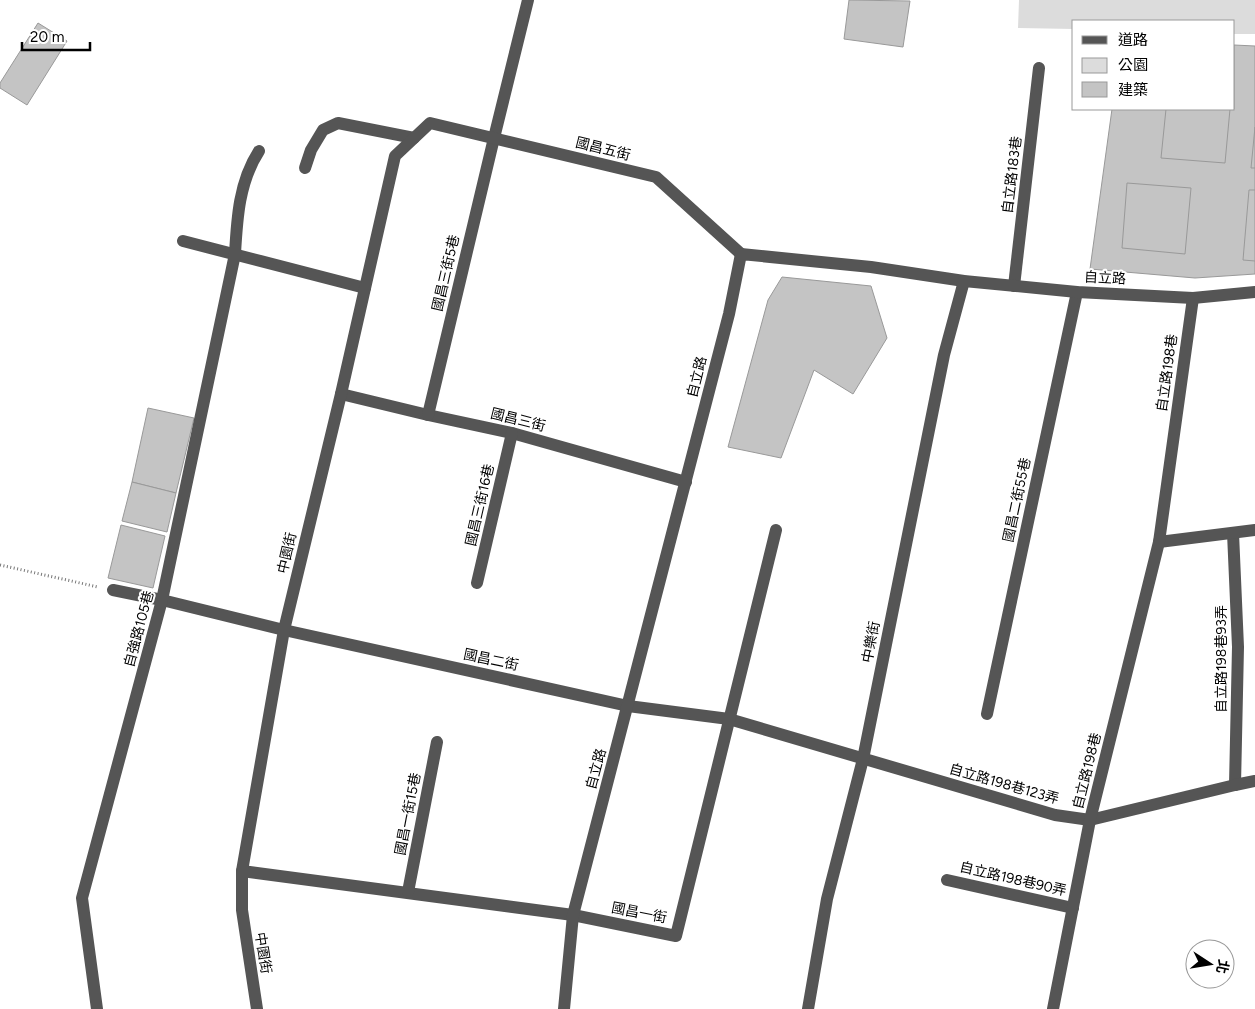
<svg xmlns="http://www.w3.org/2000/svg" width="1255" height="1009" viewBox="0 0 1255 1009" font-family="Figtree,'Noto Sans TC',sans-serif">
	<rect width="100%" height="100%" fill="#fff"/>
	<path fill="#dcdcdc" d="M 1019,0 L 1255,0 L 1255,34 L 1234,34 L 1234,21 L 1074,21 L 1074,29 L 1018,28 Z"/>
	<g fill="#c4c4c4" stroke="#999">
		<path d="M 849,0 L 910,1 L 903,47 L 844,39 Z"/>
		<path d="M 38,23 L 67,41 L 27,105 L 0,88 L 0,83 Z"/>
		<path d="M 1234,45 L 1255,46 L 1255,274 L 1195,278 L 1090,269 L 1112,109 L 1234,109 Z"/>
		<path d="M 1166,109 L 1230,109 L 1225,163 L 1161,158 Z"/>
		<path d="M 1255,127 L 1255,168 L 1251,168 Z"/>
		<path d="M 1127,183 L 1191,188 L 1185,254 L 1122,248 Z"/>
		<path d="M 1249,190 L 1255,190 L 1255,261 L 1243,260 Z"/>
		<path d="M 782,277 L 871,286 L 887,338 L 853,394 L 814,370 L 781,458 L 728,447 L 768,300 Z"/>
		<path d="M 148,408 L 194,418 L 176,493 L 132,482 Z"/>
		<path d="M 132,482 L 176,493 L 167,532 L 122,521 Z"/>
		<path d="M 121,525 L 165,536 L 153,588 L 108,578 Z"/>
	</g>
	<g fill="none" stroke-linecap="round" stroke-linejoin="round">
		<path stroke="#777" stroke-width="3" stroke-dasharray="1 2.5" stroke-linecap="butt" d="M 0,565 L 98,587"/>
		<g stroke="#555" stroke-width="12">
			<path d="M 305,168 L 311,150 L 323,130 L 338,123 L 414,138"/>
			<path d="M 183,241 L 365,288"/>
			<path d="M 1014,286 L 1039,68"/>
			<path d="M 341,394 L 428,415 L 512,433 L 686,482"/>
			<path d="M 428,415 L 494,138 L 528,0"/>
			<path d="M 1233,533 L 1238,647 L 1235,785"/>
			<path d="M 1159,542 L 1255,530"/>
			<path d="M 477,583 L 512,433"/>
			<path d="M 113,590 L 162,600 L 284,630 L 628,706 L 729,719 L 1055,815 L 1090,820 L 1235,785 L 1255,781"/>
			<path d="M 987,714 L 1077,292"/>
			<path d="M 242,871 L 573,915 L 676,936 L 776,530"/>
			<path d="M 947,880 L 1073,908"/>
			<path d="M 408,892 L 437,742"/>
			<path d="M 97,1009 L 82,898 L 162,600 L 235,254 C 237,218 239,182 259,151"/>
			<path d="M 257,1009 L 242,910 L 242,871 L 284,630 L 341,394 L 395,156 L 430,123 L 656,177 L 741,254"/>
			<path d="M 564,1009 L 573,915 L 729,314 L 741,254 L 871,267 L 964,281 L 1077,292 L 1193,298 L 1255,292"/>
			<path d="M 808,1009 L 827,899 L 863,759 L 944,355 L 964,281"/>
			<path d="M 1053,1009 L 1090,820 L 1159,542 L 1193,298"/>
		</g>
	</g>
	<g text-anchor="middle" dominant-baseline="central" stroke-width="4" stroke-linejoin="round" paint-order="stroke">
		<g font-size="14" fill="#000" stroke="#fff">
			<text transform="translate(603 149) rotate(14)">國昌五街</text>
			<text transform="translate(1012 175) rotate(-83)">自立路183巷</text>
			<text transform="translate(446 273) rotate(-77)">國昌三街5巷</text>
			<text transform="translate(1105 278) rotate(3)">自立路</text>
			<text transform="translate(1167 373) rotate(-82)">自立路198巷</text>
			<text transform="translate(697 377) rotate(-76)">自立路</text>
			<text transform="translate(518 420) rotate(14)">國昌三街</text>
			<text transform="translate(1017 500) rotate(-78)">國昌二街55巷</text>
			<text transform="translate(480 505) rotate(-77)">國昌三街16巷</text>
			<text transform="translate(287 553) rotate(-77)">中園街</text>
			<text transform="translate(139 629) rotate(-75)">自強路105巷</text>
			<text transform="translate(871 642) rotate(-79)">中樂街</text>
			<text transform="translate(1221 659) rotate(-90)">自立路198巷93弄</text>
			<text transform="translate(491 660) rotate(12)">國昌二街</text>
			<text transform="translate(596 769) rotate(-75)">自立路</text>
			<text transform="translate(1087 771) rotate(-76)">自立路198巷</text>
			<text transform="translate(1004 784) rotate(16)">自立路198巷123弄</text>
			<text transform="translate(408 814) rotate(-79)">國昌一街15巷</text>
			<text transform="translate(1013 879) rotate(13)">自立路198巷90弄</text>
			<text transform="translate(639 913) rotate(11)">國昌一街</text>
			<text transform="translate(263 953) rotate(81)">中園街</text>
		</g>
	</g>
	<rect x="1072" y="20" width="162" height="90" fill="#ffffff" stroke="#999999"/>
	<rect x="1082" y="36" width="25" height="8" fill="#555555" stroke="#999999"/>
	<text x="1118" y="45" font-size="15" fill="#000000">道路</text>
	<rect x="1082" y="58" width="25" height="15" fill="#dcdcdc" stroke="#999999"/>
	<text x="1118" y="70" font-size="15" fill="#000000">公園</text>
	<rect x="1082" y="82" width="25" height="15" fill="#c4c4c4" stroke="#999999"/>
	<text x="1118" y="95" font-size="15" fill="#000000">建築</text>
	<g transform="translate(1210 964) rotate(102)"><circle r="24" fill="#ffffff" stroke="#999999"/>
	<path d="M0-4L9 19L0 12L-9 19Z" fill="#000000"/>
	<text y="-8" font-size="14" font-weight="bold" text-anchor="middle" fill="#000000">北</text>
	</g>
	<path d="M22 42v8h68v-8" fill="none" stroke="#000000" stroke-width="2.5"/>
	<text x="30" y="42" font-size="15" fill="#000000" stroke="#ffffff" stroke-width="4" paint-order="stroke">20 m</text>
</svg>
